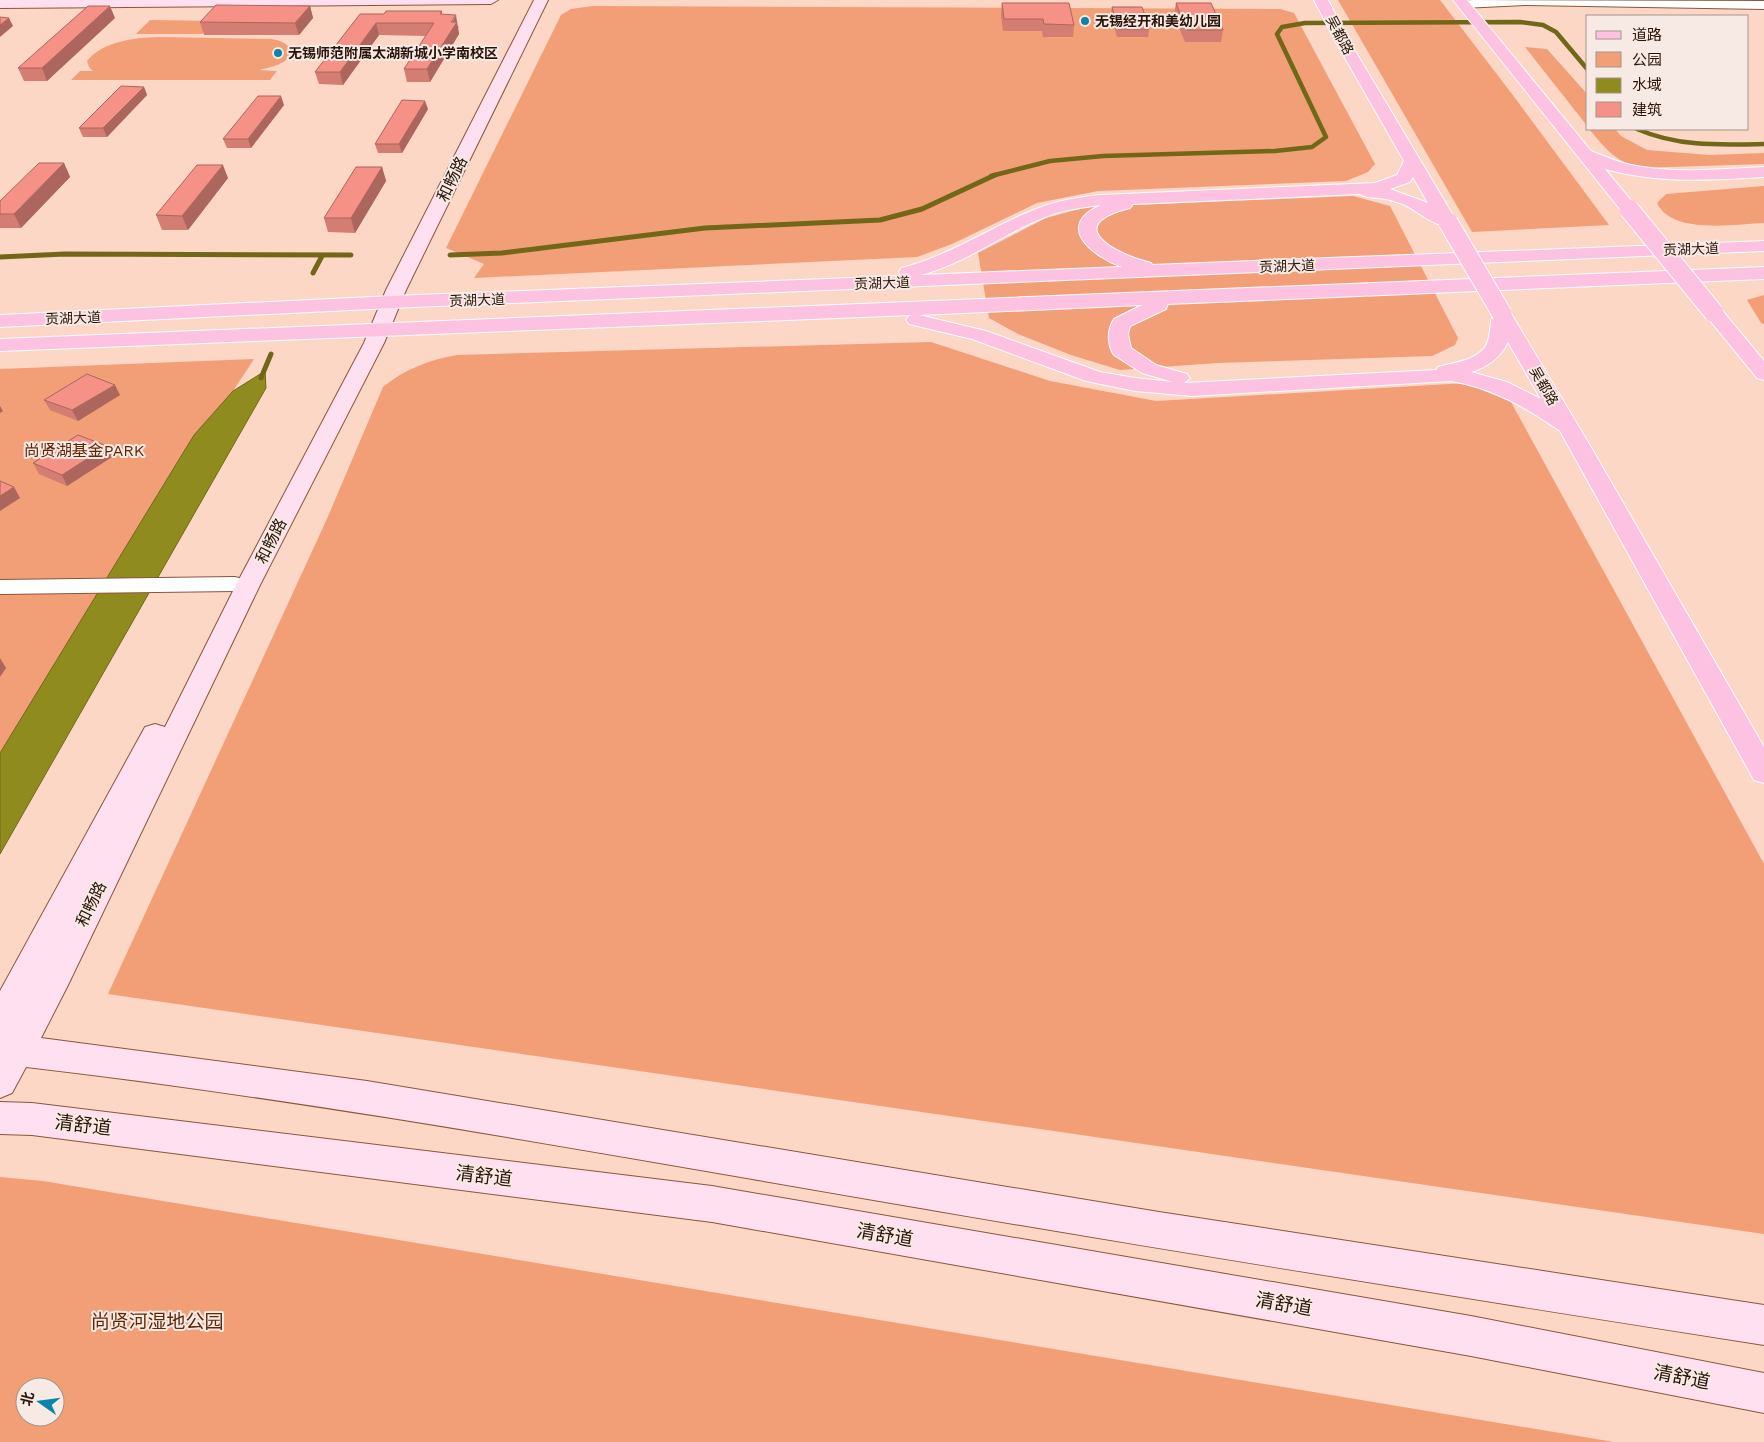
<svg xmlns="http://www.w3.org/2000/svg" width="1764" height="1442" viewBox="0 0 1764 1442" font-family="'Work Sans','Noto Sans SC',sans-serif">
	<rect width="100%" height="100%" fill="#fcd7c6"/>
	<g fill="#f29e76" fill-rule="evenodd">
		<path d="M 1338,0 L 1440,0 L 1512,94 L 1609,225 L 1472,232 Z"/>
		<path d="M 593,6 L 1280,9 L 1294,13 L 1375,164 L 1368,172 L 1346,181 L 1098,191 L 1037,203 L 952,244 L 917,257 L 474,278 L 484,264 L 446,248 L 561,15 L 571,9 Z"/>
		<path d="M 150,20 L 216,21 L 202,34 L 136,34 Z"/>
		<path d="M 158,37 L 271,39 C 279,40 285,42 291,49 C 291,64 271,67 259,70 L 277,71 L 270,80 L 71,80 L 80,71 L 93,71 L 89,67 L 87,61 C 103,41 134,38 158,37 Z"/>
		<path d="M 1525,47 L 1547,49 L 1588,95 L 1588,127 Z"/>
		<path d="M 1589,129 L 1615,129 L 1621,136 L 1647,150 L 1709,155 L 1764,153 L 1764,164 L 1638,168 C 1614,160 1605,148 1589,129 Z"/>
		<path d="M 1764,186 L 1764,223 C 1735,224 1672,235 1657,203 L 1666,194 Z"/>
		<path d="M 1353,196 L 1390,206 L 1458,338 L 1455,345 L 1432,356 L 1217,363 L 1120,370 L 1071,355 L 1018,334 L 989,318 L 978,253 L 1046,218 L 1087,207 Z"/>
		<path d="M 1764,295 L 1764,324 L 1761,323 L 1747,300 Z"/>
		<path d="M 931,342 L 1050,381 L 1156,401 L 1466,383 L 1511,402 L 1764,864 L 1764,1234 L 108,994 L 326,521 L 383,387 C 405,369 429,360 457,355 Z"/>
		<path d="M 254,359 L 233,391 L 194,435 L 0,753 L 0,369 Z"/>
		<path d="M 0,1177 L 43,1181 L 1614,1442 L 0,1442 ZM 25,1387 L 55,1387 L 55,1417 L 25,1417 Z"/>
	</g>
	<path fill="#908b1e" stroke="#716718" d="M 265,371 L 266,388 L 0,854 L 0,753 L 194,435 L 233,391 Z"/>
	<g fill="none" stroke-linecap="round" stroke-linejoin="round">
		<g stroke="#716718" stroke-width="4.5">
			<path d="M 1637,129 C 1678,147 1720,145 1764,144"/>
			<path d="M 991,176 L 1050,161 L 1103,156 L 1275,151 L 1312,147 L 1326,137 L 1277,34 L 1282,27 L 1305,23 L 1520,22 L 1543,25 L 1556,32 L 1588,70"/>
		</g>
		<g stroke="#716718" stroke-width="5">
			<path d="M 450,255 L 502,253 L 705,228 L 880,220 L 922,209 L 995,175"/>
			<path d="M 0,257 L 65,254 L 351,255"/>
			<path d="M 313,273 L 322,256"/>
			<path d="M 261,378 L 271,354"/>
		</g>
		<g stroke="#8a563c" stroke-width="2">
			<g id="street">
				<path d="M 1473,0 L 1764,1 L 1764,9 L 1525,5 L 1463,8 L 1457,4 L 1459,1 Z"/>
				<path d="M 235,577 L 243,579 L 246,584 L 243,589 L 235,591 L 0,594 L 0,580 Z"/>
			</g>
		</g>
		<g stroke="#8a563c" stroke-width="2">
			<g id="secondary">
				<path d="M 0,0 L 498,0 L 491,4 L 0,8 Z"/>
				<path d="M 534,0 L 548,0 L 406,290 L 384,343 L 260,585 L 68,985 L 41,1038 L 367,1081 L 1159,1212 L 1764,1305 L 1764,1345 C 1484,1301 1205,1257 926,1209 C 626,1158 328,1102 26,1067 L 12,1093 L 0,1098 L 0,991 L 145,727 L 155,724 L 165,727 L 236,585 L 364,343 L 386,290 Z"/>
				<path d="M 0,1102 L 32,1103 L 712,1186 L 1471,1316 L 1764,1373 L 1764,1413 L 1471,1356 L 712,1222 L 32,1135 L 0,1134 Z"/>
			</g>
		</g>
		<g stroke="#fff" stroke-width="2">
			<g id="primary">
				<path d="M 1314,0 L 1328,0 L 1351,44 L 1457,222 L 1454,226 C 1438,230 1419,212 1405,205 C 1399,203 1392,200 1386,199 C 1377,197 1367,199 1360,194 L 1133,204 L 1130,208 C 1061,225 1114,254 1151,263 L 1152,265 L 1764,241 L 1764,251 L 392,308 L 0,327 L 0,315 L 392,296 L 901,276 L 899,272 L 901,268 C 950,256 990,227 1036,209 C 1056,201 1078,197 1100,195 L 1375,183 L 1397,175 L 1404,161 L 1337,44 ZM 1413,177 L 1428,203 L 1390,189 L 1410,182 ZM 1101,205 C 1054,226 1092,256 1122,267 L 920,275 C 969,263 1008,229 1056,213 C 1070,209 1086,207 1101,205 Z"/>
				<path d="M 1453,0 L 1467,0 L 1591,151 C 1604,156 1617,162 1631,165 C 1675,174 1720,169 1764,167 L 1764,177 C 1710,180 1658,184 1605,169 L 1638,209 L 1635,213 L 1629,214 L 1623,213 Z"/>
				<path d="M 1764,267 L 1764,279 L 1168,304 L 1166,309 L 1130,326 L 1128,334 L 1131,348 L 1156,365 L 1187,374 L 1190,378 L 1184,383 L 1436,370 L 1438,367 C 1456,362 1485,360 1489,337 C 1491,327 1490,318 1495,310 L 1502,308 L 1509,310 L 1592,449 L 1764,747 L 1764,783 L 1754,780 L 1560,431 C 1525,407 1493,388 1451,381 L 1192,396 L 1135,391 L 1086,381 L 972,339 L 909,324 L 906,320 L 909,316 L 913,315 L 0,351 L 0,339 ZM 1142,305 L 1114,319 C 1107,329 1107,345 1114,355 L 1142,373 L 1173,382 L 1135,378 L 1100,372 L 986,331 L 919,315 ZM 1508,342 L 1541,399 L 1507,382 L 1471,372 C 1488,367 1500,358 1508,342 Z"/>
				<path d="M 1714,307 L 1721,309 L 1764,361 L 1764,380 L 1757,378 L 1704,313 L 1707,309 Z"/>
			</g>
		</g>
		<use href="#street" fill="#fff" fill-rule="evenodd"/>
		<use href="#secondary" fill="#fee0f1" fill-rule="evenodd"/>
		<use href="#primary" fill="#fdc2e2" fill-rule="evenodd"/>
		<g stroke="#fff" stroke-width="21" stroke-linecap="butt">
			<g id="primary-bridge">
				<path d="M 1629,209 L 1714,313"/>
				<path d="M 1448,222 L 1502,314"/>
			</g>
		</g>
		<use href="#primary-bridge" stroke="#fdc2e2" stroke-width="19"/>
	</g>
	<g fill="#d37d73">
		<path d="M 1002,3 L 1074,25 L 1073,37 L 1043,37 L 1042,31 L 1003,31 L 1001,15 Z"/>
		<path d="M 1176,3 L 1223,30 L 1221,42 L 1185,42 L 1174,15 Z"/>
		<path d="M 310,6 L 313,18 L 299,35 L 204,35 L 200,22 Z"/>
		<path d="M 1112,7 L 1149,29 L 1148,37 L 1117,37 L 1111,15 Z"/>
		<path d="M 442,11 L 442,15 L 459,27 L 458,28 L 459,34 L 430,82 L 407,82 L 404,69 L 426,36 L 379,35 L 343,85 L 319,84 L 315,72 L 384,14 Z"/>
		<path d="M 115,18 L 47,81 L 24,81 L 18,68 Z"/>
		<path d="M 144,87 L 147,95 L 107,137 L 83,137 L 79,128 Z"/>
		<path d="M 284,105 L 251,148 L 227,148 L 223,139 Z"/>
		<path d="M 428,109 L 402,153 L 378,153 L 375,144 Z"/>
		<path d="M 64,163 L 70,177 L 21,228 L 0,228 L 0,201 Z"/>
		<path d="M 382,167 L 386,181 L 355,233 L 328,232 L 324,218 Z"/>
		<path d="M 228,178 L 188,230 L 162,230 L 156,215 Z"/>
		<path d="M 120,395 L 78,421 L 50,410 L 44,400 Z"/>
		<path d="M 112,457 L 67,486 L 39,474 L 33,463 Z"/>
	</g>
	<g fill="#ac665e">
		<path d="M 110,6 L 115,18 L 47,81 L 42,68 Z"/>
		<path d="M 310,6 L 313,18 L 299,35 L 295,23 Z"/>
		<path d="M 456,15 L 459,34 L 430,82 L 427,69 Z"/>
		<path d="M 9,18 L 13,26 L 0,37 L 0,25 Z"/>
		<path d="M 376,23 L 379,35 L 343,85 L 340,72 Z"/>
		<path d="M 144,87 L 147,95 L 107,137 L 103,128 Z"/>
		<path d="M 281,96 L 284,105 L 251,148 L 248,139 Z"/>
		<path d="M 425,101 L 428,109 L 402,153 L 399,144 Z"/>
		<path d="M 64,163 L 70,177 L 21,228 L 14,214 Z"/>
		<path d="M 223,165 L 228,178 L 188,230 L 182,216 Z"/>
		<path d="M 382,167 L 386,181 L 355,233 L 351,218 Z"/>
		<path d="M 115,385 L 120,395 L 78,421 L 72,410 Z"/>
		<path d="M 0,406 L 3,411 L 0,413 Z"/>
		<path d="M 107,446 L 112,457 L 67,486 L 62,475 Z"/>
		<path d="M 14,487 L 20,498 L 0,511 L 0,496 Z"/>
		<path d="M 0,658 L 6,668 L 0,677 Z"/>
	</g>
	<g fill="#f59186" stroke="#ac665e">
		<path d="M 1002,3 L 1069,3 L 1074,25 L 1044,24 L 1043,19 L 1004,19 Z"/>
		<path d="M 1176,3 L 1211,3 L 1223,30 L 1187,30 Z"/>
		<path d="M 216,5 L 310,6 L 295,23 L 200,22 Z"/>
		<path d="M 88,6 L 110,6 L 42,68 L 18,68 Z"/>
		<path d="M 1112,7 L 1142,7 L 1149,29 L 1118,29 Z"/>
		<path d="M 386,11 L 442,11 L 440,14 L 456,15 L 451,22 L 457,22 L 427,69 L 404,69 L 434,23 L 376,23 L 340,72 L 315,72 L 360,14 L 384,14 Z"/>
		<path d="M 0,17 L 9,18 L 0,25 Z"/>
		<path d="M 121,86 L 144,87 L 103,128 L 79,128 Z"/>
		<path d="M 258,96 L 281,96 L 248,139 L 223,139 Z"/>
		<path d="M 402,100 L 425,101 L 399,144 L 375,144 Z"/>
		<path d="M 39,163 L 64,163 L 14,214 L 0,214 L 0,201 Z"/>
		<path d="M 197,165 L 223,165 L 182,216 L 156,215 Z"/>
		<path d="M 356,167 L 382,167 L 351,218 L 324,218 Z"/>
		<path d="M 87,374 L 115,385 L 72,410 L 44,400 Z"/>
		<path d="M 78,435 L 107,446 L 62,475 L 33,463 Z"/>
		<path d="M 0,481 L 14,487 L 0,496 Z"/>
	</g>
	<g fill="#0a84a9" stroke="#f7eae4" stroke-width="2">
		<circle cx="1085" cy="21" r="5"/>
		<circle cx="278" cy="53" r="5"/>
	</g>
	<g text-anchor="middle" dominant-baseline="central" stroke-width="4" stroke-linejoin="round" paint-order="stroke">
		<g font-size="14" font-weight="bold" fill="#291409" stroke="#f7eae4" text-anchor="start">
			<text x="1095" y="21">无锡经开和美幼儿园</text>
			<text x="288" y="53">无锡师范附属太湖新城小学南校区</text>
		</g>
		<g font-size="14" fill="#291409" stroke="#f7eae4">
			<text transform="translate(1340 35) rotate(62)">吴都路</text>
			<text transform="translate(1691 249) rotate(-2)">贡湖大道</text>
			<text transform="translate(1287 266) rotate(-2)">贡湖大道</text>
			<text transform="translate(882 283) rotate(-2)">贡湖大道</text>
			<text transform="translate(477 300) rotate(-2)">贡湖大道</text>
			<text transform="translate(73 318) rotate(-2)">贡湖大道</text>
			<text transform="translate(1544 386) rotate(60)">吴都路</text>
		</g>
		<g font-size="16" fill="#291409" stroke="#f7eae4">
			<text transform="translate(452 179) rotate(-64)">和畅路</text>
			<text transform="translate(271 541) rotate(-63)">和畅路</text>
			<text transform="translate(91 904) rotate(-64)">和畅路</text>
		</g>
		<g font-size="16" fill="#602806" stroke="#f7eae4">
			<text x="84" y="450">尚贤湖基金PARK</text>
		</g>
		<g font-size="19" fill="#291409" stroke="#f7eae4">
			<text transform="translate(83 1125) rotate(7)">清舒道</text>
			<text transform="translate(484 1176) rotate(7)">清舒道</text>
			<text transform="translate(885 1235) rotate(10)">清舒道</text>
			<text transform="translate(1284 1304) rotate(10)">清舒道</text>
			<text transform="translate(1682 1377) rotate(11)">清舒道</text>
		</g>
		<g font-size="19" fill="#602806" stroke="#f7eae4">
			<text x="157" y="1321">尚贤河湿地公园</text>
		</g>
	</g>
	<rect x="1586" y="15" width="162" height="115" fill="#f7eae4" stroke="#a5948c"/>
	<rect x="1596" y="31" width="25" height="8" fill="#fdc2e2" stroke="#a5948c"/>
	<text x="1632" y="40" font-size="15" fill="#291409">道路</text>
	<rect x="1596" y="52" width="25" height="15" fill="#f29e76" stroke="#a5948c"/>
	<text x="1632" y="65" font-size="15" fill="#291409">公园</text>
	<rect x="1596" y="78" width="25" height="15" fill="#908b1e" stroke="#a5948c"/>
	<text x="1632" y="90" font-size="15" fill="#291409">水域</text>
	<rect x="1596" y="102" width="25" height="15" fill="#f59186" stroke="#a5948c"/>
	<text x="1632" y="115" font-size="15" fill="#291409">建筑</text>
	<g transform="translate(40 1402) rotate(284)"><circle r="24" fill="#f7eae4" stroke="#a5948c"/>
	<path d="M0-4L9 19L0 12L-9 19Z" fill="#0a84a9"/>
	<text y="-8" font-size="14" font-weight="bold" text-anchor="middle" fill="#291409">北</text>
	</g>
</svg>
